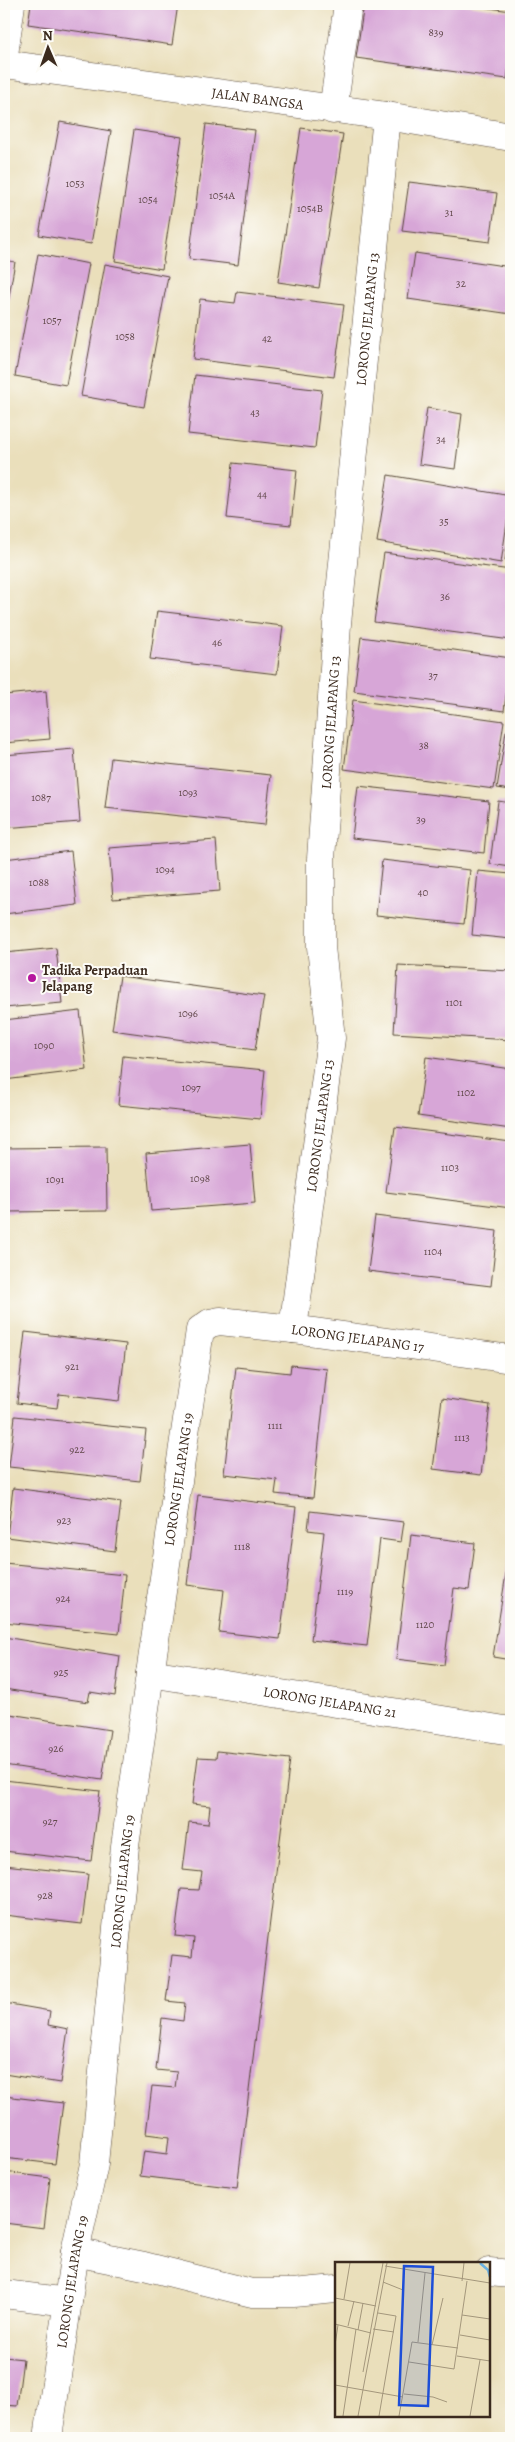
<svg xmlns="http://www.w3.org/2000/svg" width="515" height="2442" viewBox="0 0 515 2442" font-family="Alegreya,serif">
	<rect width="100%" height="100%" fill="#fdfcf7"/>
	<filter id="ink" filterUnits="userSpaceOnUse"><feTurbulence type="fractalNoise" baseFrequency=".02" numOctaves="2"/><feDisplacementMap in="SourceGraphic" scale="10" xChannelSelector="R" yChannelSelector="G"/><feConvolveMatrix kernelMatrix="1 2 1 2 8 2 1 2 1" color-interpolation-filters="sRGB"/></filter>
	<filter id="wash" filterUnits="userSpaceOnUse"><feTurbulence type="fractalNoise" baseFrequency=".0096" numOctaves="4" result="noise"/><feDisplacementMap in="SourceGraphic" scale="20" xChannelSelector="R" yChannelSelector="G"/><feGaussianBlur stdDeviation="1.12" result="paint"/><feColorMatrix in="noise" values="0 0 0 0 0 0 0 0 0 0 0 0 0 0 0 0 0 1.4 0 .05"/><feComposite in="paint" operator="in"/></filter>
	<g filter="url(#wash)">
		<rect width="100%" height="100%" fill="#eadfbb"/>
		<g id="blocks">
			<g fill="#d7a6d7">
				<path d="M 31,4 L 178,4 L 172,45 L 28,24 Z"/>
				<path d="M 364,4 L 461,4 L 511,11 L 511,52 L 507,79 L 356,58 Z"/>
				<path d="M 60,122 L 111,131 L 91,244 L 39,235 Z"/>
				<path d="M 206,124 L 255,130 L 238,265 L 189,259 Z"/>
				<path d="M 301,128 L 343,134 L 319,288 L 278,282 Z"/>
				<path d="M 134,130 L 182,137 L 162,269 L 115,261 Z"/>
				<path d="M 409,182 L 497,193 L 490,242 L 402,231 Z"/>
				<path d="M 415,253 L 511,267 L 511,314 L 408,299 Z"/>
				<path d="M 38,254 L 89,264 L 66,385 L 15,376 Z"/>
				<path d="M 4,260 L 15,262 L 5,319 L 4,319 Z"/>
				<path d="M 105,264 L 168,276 L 144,407 L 81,396 Z"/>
				<path d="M 237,292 L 344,305 L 334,377 L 193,359 L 200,299 L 235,303 Z"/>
				<path d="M 195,375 L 322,390 L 315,448 L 188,434 Z"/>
				<path d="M 427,408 L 462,414 L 455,469 L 419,464 Z"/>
				<path d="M 233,463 L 297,470 L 291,525 L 227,518 Z"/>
				<path d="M 388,475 L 511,496 L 501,563 L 377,542 Z"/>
				<path d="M 510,528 L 511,528 L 511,561 L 505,560 Z"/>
				<path d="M 384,553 L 511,570 L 511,640 L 374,622 Z"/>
				<path d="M 157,611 L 283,626 L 277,674 L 150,659 Z"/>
				<path d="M 361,637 L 511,658 L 504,711 L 354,691 Z"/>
				<path d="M 46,691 L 50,739 L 4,743 L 4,695 Z"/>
				<path d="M 353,700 L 504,721 L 494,789 L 344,769 Z"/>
				<path d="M 506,731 L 511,731 L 511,790 L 497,788 Z"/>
				<path d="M 74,749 L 80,822 L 4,828 L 4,755 Z"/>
				<path d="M 111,758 L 271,775 L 265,825 L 105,808 Z"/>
				<path d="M 358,786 L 489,801 L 484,853 L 352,838 Z"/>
				<path d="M 498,801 L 511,803 L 511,867 L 490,864 Z"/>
				<path d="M 216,840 L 220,891 L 113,899 L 109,848 Z"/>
				<path d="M 71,851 L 77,905 L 4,914 L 4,859 Z"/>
				<path d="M 382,860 L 470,870 L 464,924 L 376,915 Z"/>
				<path d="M 478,871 L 511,874 L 511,939 L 472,935 Z"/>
				<path d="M 56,948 L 62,1003 L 4,1008 L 4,953 Z"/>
				<path d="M 398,965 L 511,971 L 511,1040 L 394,1033 Z"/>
				<path d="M 120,976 L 264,996 L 255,1050 L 112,1030 Z"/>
				<path d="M 80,1011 L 87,1070 L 4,1080 L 4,1020 Z"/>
				<path d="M 123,1056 L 265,1070 L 260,1119 L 118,1105 Z"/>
				<path d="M 426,1057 L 511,1069 L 511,1129 L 418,1116 Z"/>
				<path d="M 395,1127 L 511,1142 L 511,1208 L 386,1192 Z"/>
				<path d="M 250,1144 L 255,1203 L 151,1211 L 146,1153 Z"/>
				<path d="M 106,1147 L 107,1211 L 4,1212 L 4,1148 Z"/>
				<path d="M 375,1216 L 497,1231 L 491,1286 L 368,1271 Z"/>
				<path d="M 25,1332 L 126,1344 L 119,1401 L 59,1394 L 57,1408 L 17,1403 Z"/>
				<path d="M 291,1365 L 327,1369 L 313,1498 L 275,1494 L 277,1480 L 224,1474 L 236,1367 L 290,1373 Z"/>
				<path d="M 442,1398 L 490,1405 L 481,1475 L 433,1469 Z"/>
				<path d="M 15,1416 L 146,1430 L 140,1481 L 9,1467 Z"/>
				<path d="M 13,1488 L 121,1502 L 115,1551 L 7,1537 Z"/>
				<path d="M 198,1495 L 296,1507 L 280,1639 L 219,1632 L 224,1590 L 187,1585 Z"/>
				<path d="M 310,1511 L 404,1522 L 401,1542 L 380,1539 L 367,1646 L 311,1640 L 324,1532 L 308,1530 Z"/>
				<path d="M 411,1535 L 475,1543 L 469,1590 L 454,1588 L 444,1665 L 396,1659 Z"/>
				<path d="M 510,1548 L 511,1548 L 511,1660 L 493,1657 Z"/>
				<path d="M 4,1563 L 125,1575 L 119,1634 L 4,1622 Z"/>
				<path d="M 4,1637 L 120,1656 L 115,1696 L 90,1692 L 88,1702 L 4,1689 Z"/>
				<path d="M 4,1713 L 110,1730 L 102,1780 L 4,1765 Z"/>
				<path d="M 217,1751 L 290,1759 L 237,2188 L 140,2176 L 144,2151 L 167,2154 L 169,2137 L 146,2134 L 152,2086 L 175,2088 L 177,2072 L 156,2070 L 162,2018 L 183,2021 L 185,2003 L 166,2001 L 172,1955 L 192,1957 L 194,1938 L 175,1936 L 181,1889 L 199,1890 L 202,1872 L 183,1870 L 189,1822 L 208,1824 L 210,1806 L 192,1804 L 198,1757 L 216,1758 Z"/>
				<path d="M 4,1780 L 100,1791 L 91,1861 L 4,1851 Z"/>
				<path d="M 4,1865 L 88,1874 L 82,1924 L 4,1915 Z"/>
				<path d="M 4,2003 L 50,2011 L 48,2025 L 68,2029 L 60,2083 L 4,2074 Z"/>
				<path d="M 4,2096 L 63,2103 L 55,2164 L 4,2158 Z"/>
				<path d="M 4,2172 L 50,2178 L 44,2228 L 4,2223 Z"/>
				<path d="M 4,2357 L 23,2359 L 17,2406 L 4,2405 Z"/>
			</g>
		</g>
	</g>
	<g filter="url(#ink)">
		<use href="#blocks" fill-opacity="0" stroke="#554536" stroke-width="1"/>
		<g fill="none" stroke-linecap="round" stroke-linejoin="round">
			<g stroke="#554536" stroke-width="29">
				<g id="street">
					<path d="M 4,55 L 11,4"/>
					<path id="s1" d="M 4,64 L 387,116 L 511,137"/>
					<path d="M 333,110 L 348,4"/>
					<path id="s2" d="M 293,1329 L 331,1038 L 321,947 L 321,859 L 337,624 L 387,116"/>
					<path id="s3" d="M 150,1673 L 511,1731"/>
					<path d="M 75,2252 L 144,2266 L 252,2293 L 293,2293 L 336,2289"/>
					<path d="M 489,2272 L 511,2274"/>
					<path d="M 4,2294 L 68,2302"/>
					<path id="s4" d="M 48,2438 L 75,2252 L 94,2164 L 125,1846 L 200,1330 L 210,1323 L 220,1321 L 293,1329 L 511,1359"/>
				</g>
			</g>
			<use href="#street" stroke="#fff" stroke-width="28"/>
		</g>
	</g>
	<circle fill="#b5179e" stroke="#fdfcf7" stroke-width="2" cx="32" cy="978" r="5"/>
	<g text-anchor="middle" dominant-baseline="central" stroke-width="4" stroke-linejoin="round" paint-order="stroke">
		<g font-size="11" fill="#62494c">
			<text x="436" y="32">839</text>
			<text x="75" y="183">1053</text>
			<text x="222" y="195">1054A</text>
			<text x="148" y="199">1054</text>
			<text x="310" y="208">1054B</text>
			<text x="449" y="212">31</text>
			<text x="461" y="283">32</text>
			<text x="52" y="320">1057</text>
			<text x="125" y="336">1058</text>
			<text x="267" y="338">42</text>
			<text x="255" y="412">43</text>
			<text x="441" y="439">34</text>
			<text x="262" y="494">44</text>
			<text x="444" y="521">35</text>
			<text x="445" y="596">36</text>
			<text x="217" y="642">46</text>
			<text x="433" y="675">37</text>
			<text x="424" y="745">38</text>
			<text x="188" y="792">1093</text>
			<text x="41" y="797">1087</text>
			<text x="421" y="819">39</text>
			<text x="165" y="869">1094</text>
			<text x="39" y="882">1088</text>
			<text x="423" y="892">40</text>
			<text x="454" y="1002">1101</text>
			<text x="188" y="1013">1096</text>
			<text x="44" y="1045">1090</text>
			<text x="191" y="1087">1097</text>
			<text x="466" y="1092">1102</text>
			<text x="450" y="1167">1103</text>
			<text x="200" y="1178">1098</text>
			<text x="55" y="1179">1091</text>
			<text x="433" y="1251">1104</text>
			<text x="72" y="1366">921</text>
			<text x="275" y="1425">1111</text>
			<text x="462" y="1437">1113</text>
			<text x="77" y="1449">922</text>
			<text x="64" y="1520">923</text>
			<text x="242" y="1546">1118</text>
			<text x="345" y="1591">1119</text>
			<text x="63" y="1598">924</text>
			<text x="425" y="1624">1120</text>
			<text x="61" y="1672">925</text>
			<text x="56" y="1748">926</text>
			<text x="50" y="1821">927</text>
			<text x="45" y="1895">928</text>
		</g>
		<g font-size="14" fill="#3b2a1e" stroke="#fdfcf7">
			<text stroke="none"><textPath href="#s1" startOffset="256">JALAN BANGSA</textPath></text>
			<text stroke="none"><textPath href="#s2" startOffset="1015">LORONG JELAPANG 13</textPath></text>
			<text stroke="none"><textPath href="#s2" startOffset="610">LORONG JELAPANG 13</textPath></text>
			<text stroke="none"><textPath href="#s2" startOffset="205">LORONG JELAPANG 13</textPath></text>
			<text stroke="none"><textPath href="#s4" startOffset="1280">LORONG JELAPANG 17</textPath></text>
			<text stroke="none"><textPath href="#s4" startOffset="968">LORONG JELAPANG 19</textPath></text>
			<text stroke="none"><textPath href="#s3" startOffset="182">LORONG JELAPANG 21</textPath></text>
			<text stroke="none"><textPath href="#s4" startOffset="562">LORONG JELAPANG 19</textPath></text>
			<text stroke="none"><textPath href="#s4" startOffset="158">LORONG JELAPANG 19</textPath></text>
		</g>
		<g font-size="14" font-weight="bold" fill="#3b2a1e" stroke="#fdfcf7" text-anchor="start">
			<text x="42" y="970">Tadika Perpaduan<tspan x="42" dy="16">Jelapang</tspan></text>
		</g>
	</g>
	<g transform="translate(335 2262)">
		<rect width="155" height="155" fill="#eadfbb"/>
		<path fill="none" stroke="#6cb2e3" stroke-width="2.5" d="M 145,1 L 153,8 L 155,15"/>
		<path fill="none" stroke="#a4977c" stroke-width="1" d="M 50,4 L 155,21M 127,19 L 129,1M 48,20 L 68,28M 0,36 L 41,44M 9,37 L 15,1M 43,51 L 61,54 L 44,154M 127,53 L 155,57M 0,62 L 36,71M 13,64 L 19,39M 38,67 L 59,70M 23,68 L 28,41M 125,73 L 155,78M 83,80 L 90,11M 0,83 L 3,63M 97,83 L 108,36M 122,94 L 155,99M 74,100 L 119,107 L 132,19M 28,110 L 48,1M 0,123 L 68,135M 69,132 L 98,135 L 112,140M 8,154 L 21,67M 23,154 L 52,1M 64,154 L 77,80 L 123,86M 135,154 L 145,98"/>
		<path fill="#1d4ed8" fill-opacity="0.15" stroke="#1d4ed8" stroke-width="2.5" d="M 69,4 L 98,5 L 93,144 L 64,143 Z"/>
		<rect width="155" height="155" fill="none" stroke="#3b2a1e" stroke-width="2.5"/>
	</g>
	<rect width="515" height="2442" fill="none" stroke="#fdfcf7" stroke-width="20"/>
	<g transform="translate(48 48) rotate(358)" stroke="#fdfcf7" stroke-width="4" paint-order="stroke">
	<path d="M0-4L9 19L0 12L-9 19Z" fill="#3b2a1e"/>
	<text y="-8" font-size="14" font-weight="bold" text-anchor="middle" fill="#3b2a1e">N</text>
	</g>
</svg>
